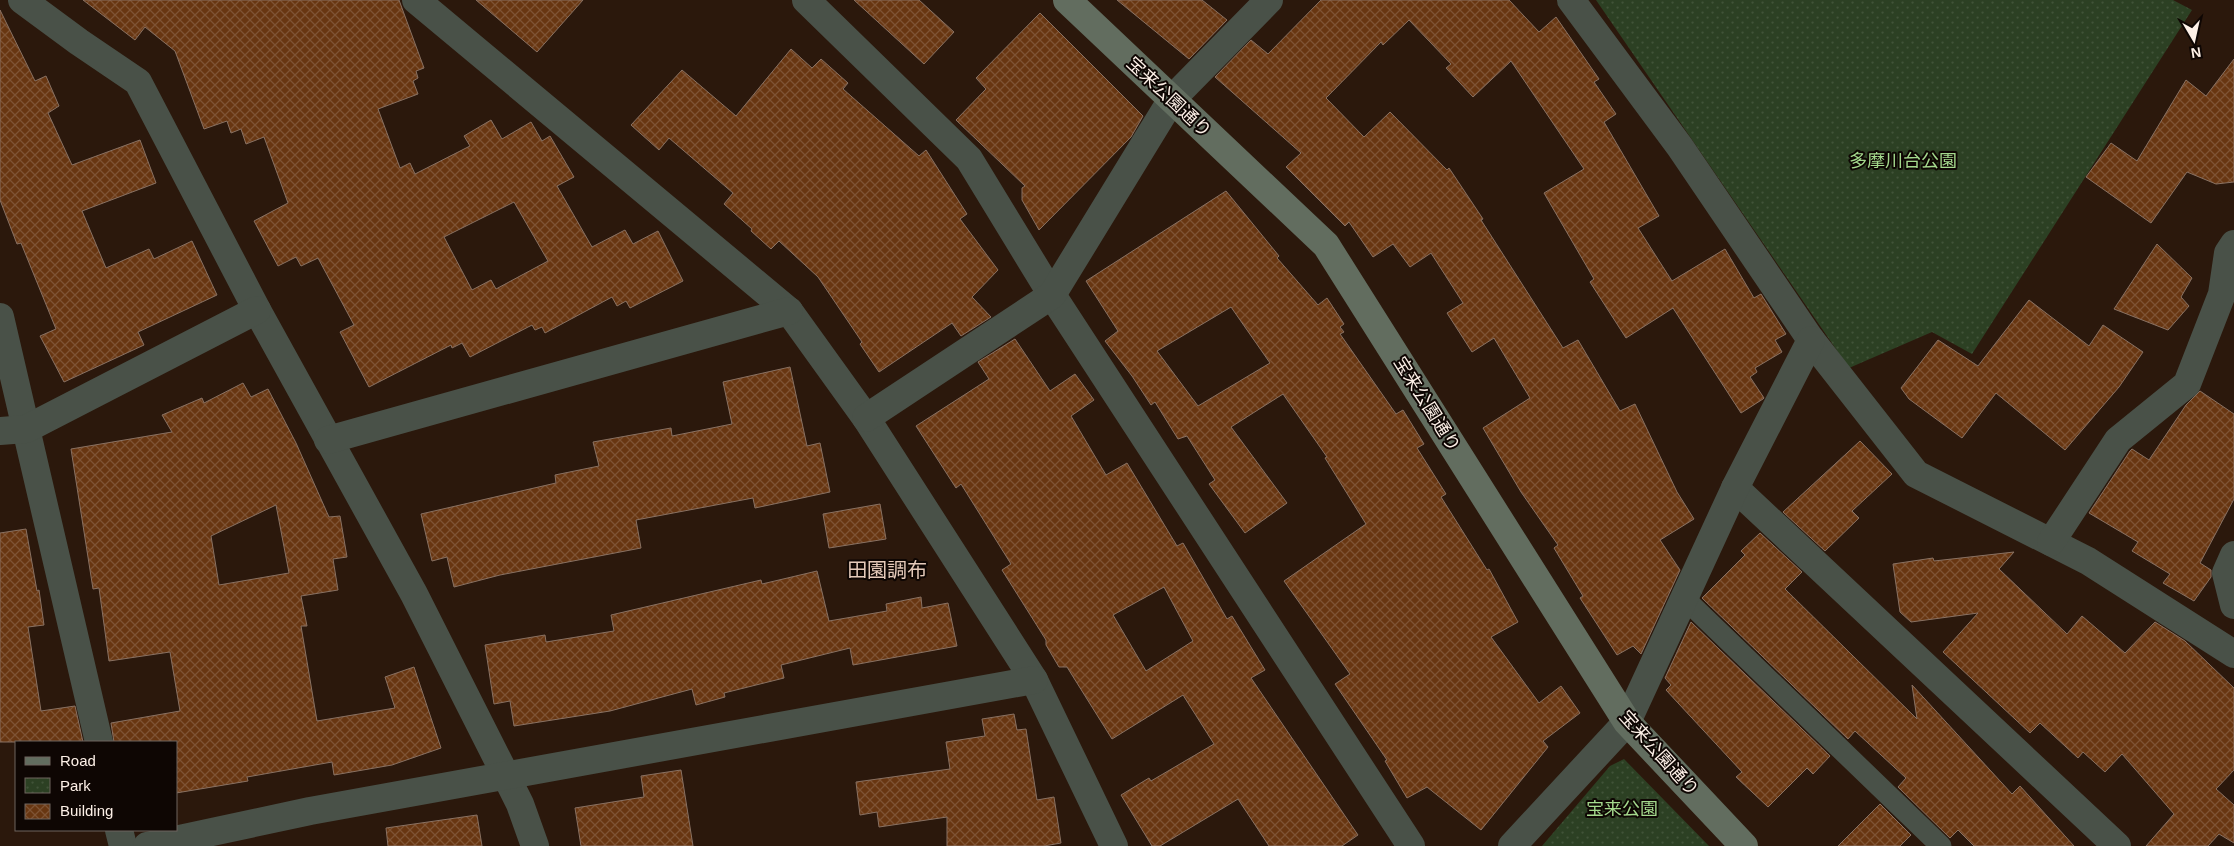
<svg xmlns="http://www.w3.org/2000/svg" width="2234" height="846" viewBox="0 0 2234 846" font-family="Helvetica,'Noto Sans JP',sans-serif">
	<defs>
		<pattern id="park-dots" width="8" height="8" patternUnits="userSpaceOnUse" patternTransform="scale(1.25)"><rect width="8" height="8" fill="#2c4023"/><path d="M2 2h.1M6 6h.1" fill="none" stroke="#415338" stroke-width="1.8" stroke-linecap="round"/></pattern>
		<pattern id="building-cross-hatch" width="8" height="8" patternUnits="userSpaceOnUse" patternTransform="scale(1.25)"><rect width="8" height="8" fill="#683611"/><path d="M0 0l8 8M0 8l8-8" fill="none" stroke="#7e5334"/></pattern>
	</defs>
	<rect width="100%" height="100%" fill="#2b180c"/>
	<g fill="url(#park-dots)">
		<path d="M 1596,0 L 2173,0 L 2192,10 L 1972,354 L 1932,332 L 1849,368 Z"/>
		<path d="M 1624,759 L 1709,846 L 1542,846 L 1610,766 Z"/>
	</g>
	<g fill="url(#building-cross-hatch)" stroke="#897162" fill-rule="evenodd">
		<path d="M 83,0 L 399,0 L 424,68 L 416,71 L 418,78 L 413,81 L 418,94 L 378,109 L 400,168 L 410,163 L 415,174 L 470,146 L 464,136 L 491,120 L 502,139 L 531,122 L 542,141 L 550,136 L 574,177 L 557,186 L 592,247 L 625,230 L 633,244 L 658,231 L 683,281 L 630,308 L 626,301 L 617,306 L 612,297 L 545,333 L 542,327 L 535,330 L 532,325 L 470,357 L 462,343 L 452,348 L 451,345 L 369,387 L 340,332 L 354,325 L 318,258 L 301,266 L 296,257 L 278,266 L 254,221 L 288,203 L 264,137 L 246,144 L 241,129 L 231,133 L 227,121 L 204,129 L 175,51 L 145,27 L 135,40 ZM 514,202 L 548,261 L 496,289 L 491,280 L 472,290 L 444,237 Z"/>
		<path d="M 476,0 L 583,0 L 537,52 Z"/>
		<path d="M 854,0 L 919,0 L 954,32 L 924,64 Z"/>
		<path d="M 1117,0 L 1202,0 L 1227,20 L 1189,59 Z"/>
		<path d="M 1321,0 L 1509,0 L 1539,32 L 1556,17 L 1599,79 L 1594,82 L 1616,114 L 1604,122 L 1659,216 L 1638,228 L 1672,281 L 1725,249 L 1754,298 L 1761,294 L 1786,334 L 1775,340 L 1782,352 L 1755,368 L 1757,372 L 1750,377 L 1764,398 L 1763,399 L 1741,413 L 1673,308 L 1626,338 L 1590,282 L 1594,279 L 1544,193 L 1584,169 L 1511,61 L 1473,97 L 1446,68 L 1451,64 L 1409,20 L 1383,45 L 1381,42 L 1326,98 L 1364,137 L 1390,112 L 1447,170 L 1449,168 L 1483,219 L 1481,220 L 1563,348 L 1578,340 L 1620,411 L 1635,404 L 1677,492 L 1694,519 L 1660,540 L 1680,570 L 1641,654 L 1633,646 L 1617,655 L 1580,598 L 1583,596 L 1554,548 L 1558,545 L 1521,492 L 1483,428 L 1530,398 L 1494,338 L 1472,352 L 1447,313 L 1463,303 L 1431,253 L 1410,267 L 1393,244 L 1373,257 L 1349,222 L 1345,226 L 1286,167 L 1301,153 L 1215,77 L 1251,40 L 1268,54 Z"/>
		<path d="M 0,10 L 35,81 L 46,76 L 59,106 L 48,113 L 72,165 L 140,140 L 156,183 L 82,211 L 106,268 L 149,249 L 154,259 L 192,241 L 217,295 L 138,332 L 144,345 L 64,382 L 40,336 L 56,329 L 21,243 L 17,244 L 0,200 Z"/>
		<path d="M 1040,13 L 1143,116 L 1131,137 L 1039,230 L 1022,200 L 1022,188 L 1025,186 L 956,120 L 986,89 L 976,78 Z"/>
		<path d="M 791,49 L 812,68 L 821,59 L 848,83 L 843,89 L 919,156 L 926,150 L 967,214 L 960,219 L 998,270 L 972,297 L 991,317 L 961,336 L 952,323 L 879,372 L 860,344 L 862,342 L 818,277 L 779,241 L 771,249 L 751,231 L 752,229 L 724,204 L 733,193 L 669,138 L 659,150 L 631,125 L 682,70 L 736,116 Z"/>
		<path d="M 2234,59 L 2234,182 L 2216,184 L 2187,172 L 2151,223 L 2086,177 L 2111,143 L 2137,161 L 2186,80 L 2206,96 Z"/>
		<path d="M 1226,191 L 1279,256 L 1277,258 L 1318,305 L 1327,298 L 1344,324 L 1340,327 L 1344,332 L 1340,334 L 1396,414 L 1403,410 L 1424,444 L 1417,448 L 1446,494 L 1441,497 L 1487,570 L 1489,569 L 1518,622 L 1491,637 L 1539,703 L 1561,686 L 1580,713 L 1543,741 L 1548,747 L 1481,830 L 1427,787 L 1407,798 L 1385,761 L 1387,760 L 1335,684 L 1350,674 L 1284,581 L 1366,524 L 1325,458 L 1327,457 L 1283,394 L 1231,427 L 1287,503 L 1245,533 L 1209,484 L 1215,480 L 1187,436 L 1178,439 L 1155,402 L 1151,405 L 1132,376 L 1105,341 L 1118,331 L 1086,281 ZM 1231,307 L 1270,363 L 1198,406 L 1157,351 Z"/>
		<path d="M 2157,244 L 2192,278 L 2181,297 L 2189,306 L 2168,330 L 2114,309 Z"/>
		<path d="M 2029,300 L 2089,346 L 2103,325 L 2143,352 L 2119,387 L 2065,450 L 1996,393 L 1962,438 L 1909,399 L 1901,388 L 1938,340 L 1978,366 Z"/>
		<path d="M 1015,339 L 1050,391 L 1075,374 L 1094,400 L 1071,416 L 1106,475 L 1127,463 L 1177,546 L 1183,543 L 1227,619 L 1232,616 L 1265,670 L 1251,678 L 1358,835 L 1342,846 L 1269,846 L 1238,799 L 1160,846 L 1152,846 L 1121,795 L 1149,778 L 1151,781 L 1214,744 L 1183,695 L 1112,739 L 1067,667 L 1059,667 L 1046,645 L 1046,640 L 1002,570 L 1011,564 L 961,484 L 956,488 L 916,426 L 989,379 L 978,362 ZM 1164,587 L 1193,641 L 1146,671 L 1113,615 Z"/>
		<path d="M 790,367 L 807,446 L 820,443 L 830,492 L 755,508 L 753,498 L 636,520 L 641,548 L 500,575 L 454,587 L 447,557 L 432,561 L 421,514 L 556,483 L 555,475 L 599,466 L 593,442 L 671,428 L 672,436 L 732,424 L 723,382 Z"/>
		<path d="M 243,383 L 251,397 L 268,389 L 296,443 L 329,517 L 340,516 L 347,557 L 333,559 L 338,590 L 301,596 L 307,626 L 301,626 L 317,721 L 395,708 L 385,677 L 414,667 L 441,748 L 392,765 L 334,775 L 332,762 L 247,777 L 248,781 L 176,793 L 176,742 L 114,742 L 111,723 L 180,711 L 170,652 L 109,661 L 99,588 L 93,589 L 71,449 L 172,432 L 162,415 L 202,398 L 204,403 ZM 276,505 L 289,573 L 219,585 L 211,536 Z"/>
		<path d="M 2200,391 L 2234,414 L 2234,499 L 2200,563 L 2211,570 L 2211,577 L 2194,601 L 2163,583 L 2170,574 L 2132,551 L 2138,542 L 2089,513 L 2130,451 L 2132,449 L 2149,460 L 2186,405 Z"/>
		<path d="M 1860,441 L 1892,474 L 1852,511 L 1859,518 L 1825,551 L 1783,512 Z"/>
		<path d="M 880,504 L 886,539 L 829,548 L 823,514 Z"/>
		<path d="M 26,529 L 37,591 L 39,590 L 44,625 L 28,627 L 41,711 L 75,706 L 83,742 L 0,742 L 0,533 Z"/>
		<path d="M 1760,533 L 1802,572 L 1785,589 L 1917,719 L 1912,685 L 2012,794 L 2020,786 L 2074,846 L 1974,846 L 1958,830 L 1950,838 L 1898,787 L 1906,778 L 1855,731 L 1848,739 L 1702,598 L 1745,555 L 1741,551 Z"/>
		<path d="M 2014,552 L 1999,569 L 2067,634 L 2082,616 L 2125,653 L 2155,622 L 2185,641 L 2234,688 L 2234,770 L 2216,789 L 2234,805 L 2234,843 L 2219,834 L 2208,846 L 2146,846 L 2174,814 L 2122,754 L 2105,772 L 2083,752 L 2078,758 L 2040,723 L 2030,733 L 1943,652 L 1978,613 L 1911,622 L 1900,612 L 1893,564 L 1933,558 L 1934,561 Z"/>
		<path d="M 817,571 L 829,621 L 887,611 L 886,604 L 921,597 L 922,608 L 948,603 L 957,646 L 853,665 L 850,648 L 781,665 L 784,678 L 724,693 L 725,697 L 696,705 L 692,689 L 610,711 L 514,726 L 510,701 L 494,704 L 485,645 L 545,635 L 546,642 L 614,631 L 611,615 L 761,580 L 762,584 Z"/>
		<path d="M 1691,622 L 1830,756 L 1813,774 L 1807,768 L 1768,807 L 1736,777 L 1742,772 L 1666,690 L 1671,685 L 1665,678 Z"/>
		<path d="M 1014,714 L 1017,730 L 1026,729 L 1037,800 L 1054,797 L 1061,843 L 1044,846 L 947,846 L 947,817 L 879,827 L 877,812 L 860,815 L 856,782 L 950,769 L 946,742 L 985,736 L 982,719 Z"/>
		<path d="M 681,770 L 693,846 L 581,846 L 575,808 L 644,797 L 641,776 Z"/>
		<path d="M 1880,804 L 1911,835 L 1900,846 L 1838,846 Z"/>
		<path d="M 477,815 L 482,846 L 388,846 L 386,828 Z"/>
	</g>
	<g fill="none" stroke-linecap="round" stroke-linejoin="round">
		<path stroke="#495148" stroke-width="21" d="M 1683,597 L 1941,846"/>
		<g stroke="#495148" stroke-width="28">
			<path d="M 22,0 L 79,42 L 138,82 L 257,310 L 414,594 L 506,776 L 520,804 L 535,846"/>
			<path d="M 416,0 L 789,311 L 866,418 L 1034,680 L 1114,846"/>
			<path d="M 806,0 L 969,159 L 1052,295 L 1411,846"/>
			<path d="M 1571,0 L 1680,147 L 1811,340 L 1916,474 L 2088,561 L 2234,654"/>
			<path d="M 0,317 L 99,742"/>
			<path d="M 866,418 L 1052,295 L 1172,99 L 1269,0"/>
			<path d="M 0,431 L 26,429 L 257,310"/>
			<path d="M 328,440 L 789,311"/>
			<path d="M 1735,488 L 2117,846"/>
			<path d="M 2051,542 L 2118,440 L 2187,384 L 2222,294 L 2228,253 L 2234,244"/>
			<path d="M 2234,555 L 2226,573 L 2234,605"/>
			<path d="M 119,830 L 123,846"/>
			<path d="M 147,846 L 310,811 L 1034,680"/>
			<path d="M 1512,846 L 1627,722 L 1735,488 L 1811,340"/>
		</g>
		<path stroke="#626d5f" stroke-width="28" d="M 1067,0 L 1326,245 L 1627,722 L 1744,846"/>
	</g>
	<g text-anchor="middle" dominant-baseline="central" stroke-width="4" stroke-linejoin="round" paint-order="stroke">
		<g font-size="18" fill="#fdf0e7" stroke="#0e0603">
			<text transform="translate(1169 97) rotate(43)">宝来公園通り</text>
			<text transform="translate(1427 404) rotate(58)">宝来公園通り</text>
			<text transform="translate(1659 753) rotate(48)">宝来公園通り</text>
		</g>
		<g font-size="18" fill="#a4d98d" stroke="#0e0603">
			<text x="1903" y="161">多摩川台公園</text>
			<text x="1622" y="809">宝来公園</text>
		</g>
		<g font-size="20" fill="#e5caba" stroke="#0e0603">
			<text x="887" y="570">田園調布</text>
		</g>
	</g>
	<rect x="15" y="741" width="162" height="90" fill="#0e0603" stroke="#6e645e"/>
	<rect x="25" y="757" width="25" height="8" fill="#626d5f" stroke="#6e645e"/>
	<text x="60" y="766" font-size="15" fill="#fdf0e7">Road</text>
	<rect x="25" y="778" width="25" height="15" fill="url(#park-dots)" stroke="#6e645e"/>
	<text x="60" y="791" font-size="15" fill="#fdf0e7">Park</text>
	<rect x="25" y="804" width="25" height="15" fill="url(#building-cross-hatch)" stroke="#6e645e"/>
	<text x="60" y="816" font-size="15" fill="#fdf0e7">Building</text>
	<g transform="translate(2194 40) rotate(171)" stroke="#0e0603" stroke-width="4" paint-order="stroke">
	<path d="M0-4L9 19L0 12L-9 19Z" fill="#fdf0e7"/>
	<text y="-8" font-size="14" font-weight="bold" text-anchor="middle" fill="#fdf0e7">N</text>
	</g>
</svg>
